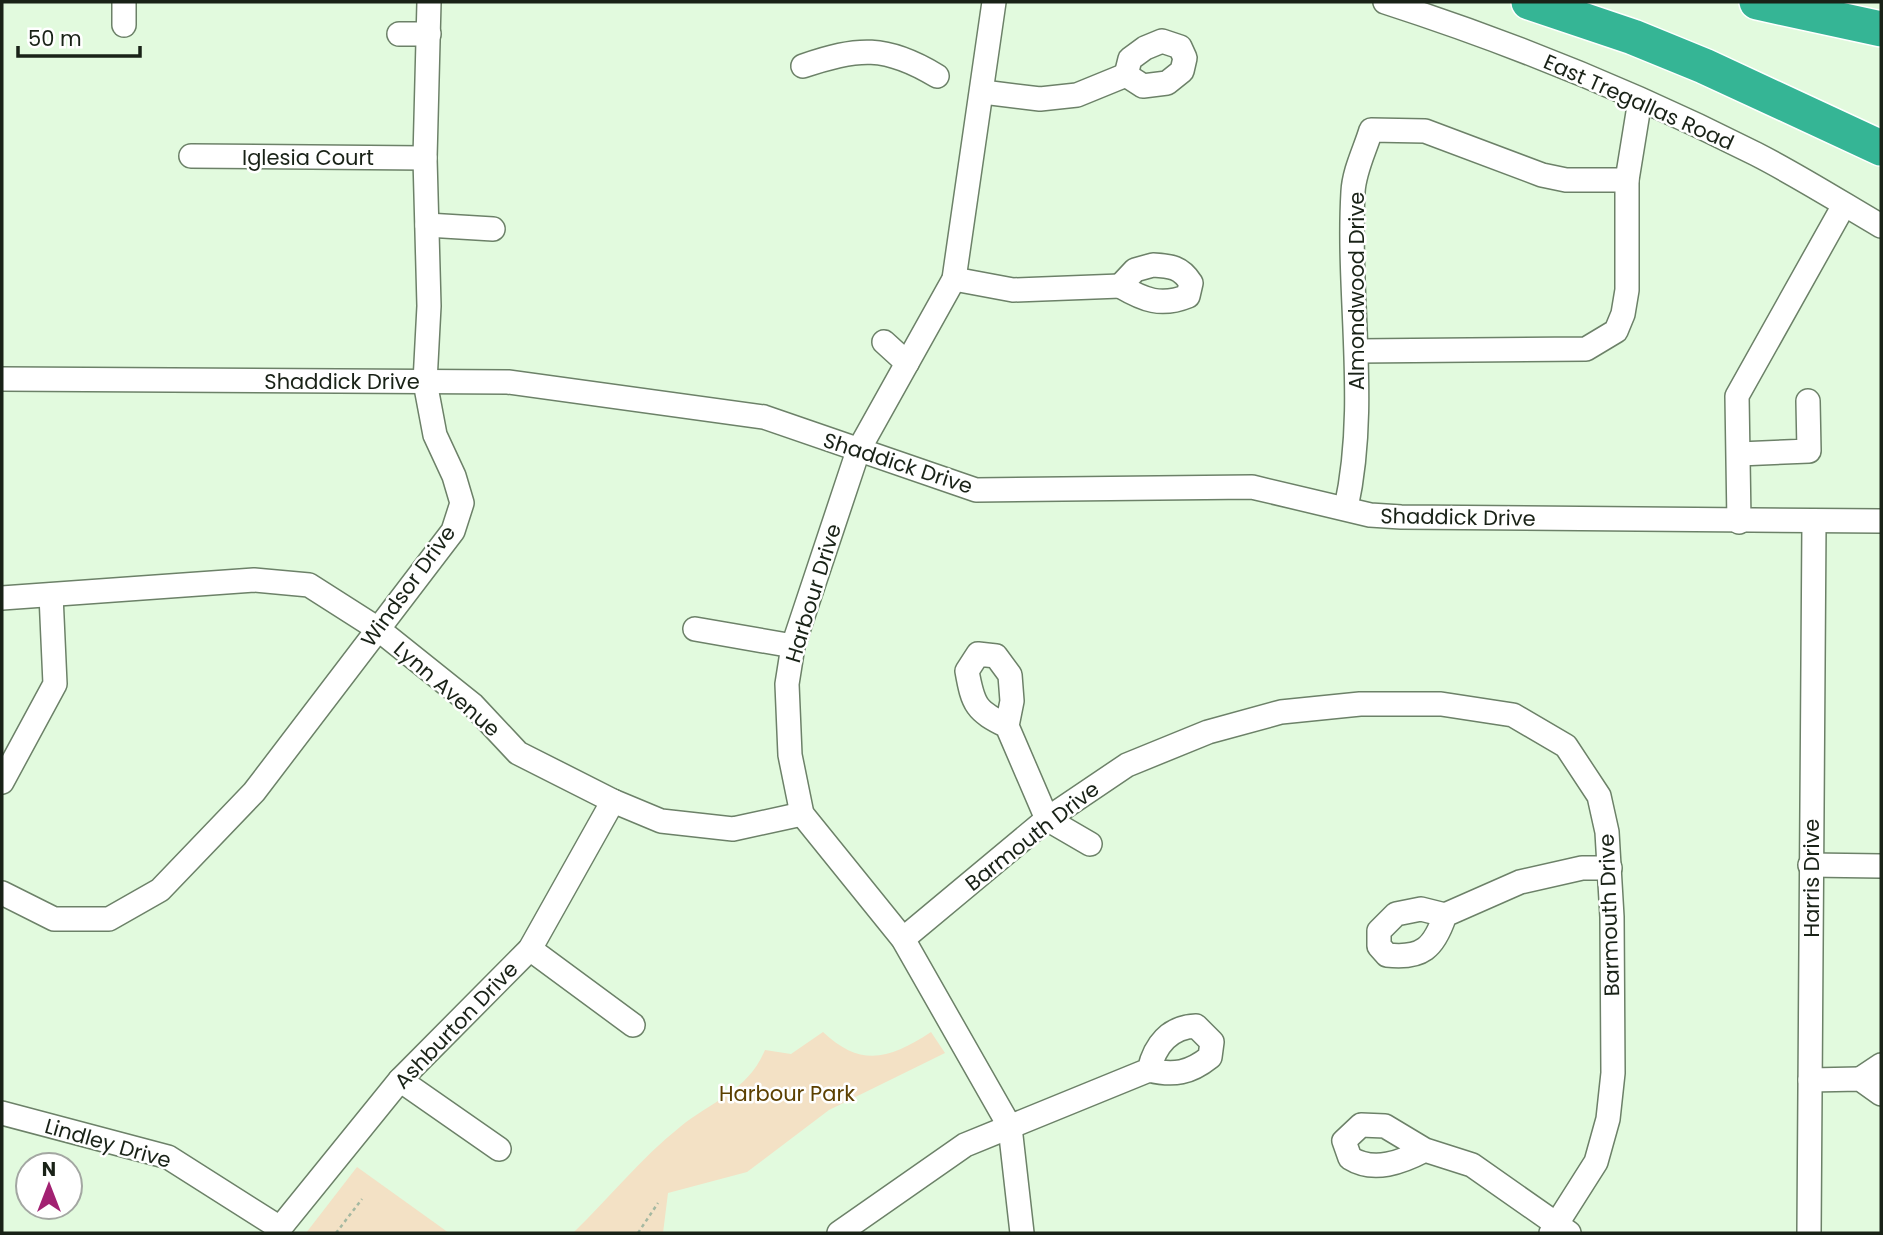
<svg xmlns="http://www.w3.org/2000/svg" width="1883" height="1235" viewBox="0 0 1883 1235" font-family="Poppins,sans-serif">
	<rect width="100%" height="100%" fill="#e2fade"/>
	<g fill="#f3e1c5">
		<path d="M 823,1032 C 861,1068 890,1059 931,1032 L 945,1053 L 829,1110 L 747,1172 L 668,1193 L 663,1233 L 573,1233 C 608,1199 641,1158 680,1127 C 712,1101 748,1091 765,1050 L 791,1054 Z"/>
		<path d="M 357,1167 L 449,1233 L 306,1233 Z"/>
	</g>
	<g fill="none" stroke-linecap="round" stroke-linejoin="round">
		<g stroke="#6c8168" stroke-width="26">
			<g id="minor">
				<path d="M 124,2 L 124,25"/>
				<path d="M 994,2 L 954,279 L 858,451 L 793,646 L 787,684 L 790,755 L 802,814 L 903,939 L 1010,1127 L 1022,1233"/>
				<path d="M 1385,2 C 1512,43 1637,94 1756,154 C 1799,176 1840,202 1881,226"/>
				<path d="M 399,34 L 429,34"/>
				<path d="M 1162,41 L 1180,47 L 1185,58 L 1182,71 L 1167,83 L 1143,86 L 1126,75 L 1130,59 L 1145,48 Z"/>
				<path d="M 803,66 C 858,47 886,45 937,76"/>
				<path d="M 983,92 L 1040,99 L 1077,95 L 1126,75"/>
				<path d="M 191,156 L 425,158"/>
				<path d="M 427,225 L 493,229"/>
				<path d="M 1153,265 C 1171,266 1181,267 1191,283 L 1188,296 C 1161,307 1144,300 1120,286 L 1135,270 Z"/>
				<path d="M 954,279 L 1013,290 L 1120,286"/>
				<path d="M 884,342 L 907,363"/>
				<path d="M 1357,351 L 1586,349 L 1616,331 L 1623,314 L 1627,290 L 1627,180 L 1640,100"/>
				<path d="M 2,379 L 508,382 L 764,417 L 976,490 L 1252,487 L 1370,515 L 1401,517 L 1881,521"/>
				<path d="M 1739,454 L 1809,451 L 1808,401"/>
				<path d="M 1346,508 C 1369,404 1347,297 1353,192 C 1354,171 1365,150 1371,130 L 1425,131 L 1542,175 L 1566,180 L 1627,180"/>
				<path d="M 1739,522 L 1737,396 L 1844,205"/>
				<path d="M 2,598 L 254,580 L 309,585 L 378,629 L 473,705 L 518,753 L 613,801 L 661,821 L 733,829 L 802,814"/>
				<path d="M 695,629 L 793,646"/>
				<path d="M 1007,726 C 976,711 973,705 967,671 L 978,654 L 996,656 L 1010,675 L 1012,701 L 1007,726 L 1047,819 L 1090,844"/>
				<path d="M 2,782 L 55,684 L 51,595"/>
				<path d="M 1810,865 L 1881,866"/>
				<path d="M 2,893 L 54,919 L 109,919 L 160,890 L 254,792 L 453,531 L 462,503 L 454,476 L 435,435 L 425,382 L 429,306 L 425,158 L 429,2"/>
				<path d="M 1445,915 C 1434,948 1422,959 1387,955 L 1379,946 L 1379,931 L 1396,914 L 1421,909 L 1445,915 L 1520,882 L 1582,868 L 1610,868"/>
				<path d="M 903,939 L 1047,819 L 1127,765 L 1208,732 L 1281,712 L 1360,704 L 1441,704 L 1513,715 L 1566,746 L 1599,796 L 1607,832 L 1612,917 L 1613,1073 L 1608,1119 L 1596,1162 L 1551,1233"/>
				<path d="M 530,949 L 633,1025"/>
				<path d="M 1860,1079 L 1881,1065"/>
				<path d="M 400,1080 L 499,1149"/>
				<path d="M 1810,1080 L 1860,1079 L 1881,1094"/>
				<path d="M 2,1113 L 168,1157 L 280,1228"/>
				<path d="M 1425,1150 C 1402,1162 1374,1173 1350,1158 L 1344,1141 L 1361,1125 L 1385,1126 L 1425,1150 L 1472,1165 L 1569,1233"/>
				<path d="M 276,1233 L 400,1080 L 530,949 L 613,801"/>
				<path d="M 839,1233 L 965,1145 L 1149,1070 C 1174,1076 1190,1073 1210,1057 L 1212,1042 L 1196,1026 C 1169,1027 1155,1045 1149,1070"/>
				<path d="M 1809,1233 L 1814,523"/>
			</g>
		</g>
		<g stroke="#fff" stroke-width="38">
			<g id="highway">
				<path d="M 1529,2 L 1633,37 L 1704,66 L 1881,148"/>
				<path d="M 1757,2 L 1881,29"/>
			</g>
		</g>
		<g stroke="#a4b8a1" stroke-width="2.5" stroke-dasharray="3.5 3.5" stroke-linecap="butt">
			<path d="M 336,1233 L 362,1199"/>
			<path d="M 638,1233 L 658,1203"/>
		</g>
		<use href="#minor" stroke="#fff" stroke-width="23"/>
		<use href="#highway" stroke="#35b595" stroke-width="35"/>
	</g>
	<g text-anchor="middle" dominant-baseline="central" stroke-width="5" stroke-linejoin="round" paint-order="stroke">
		<g font-size="21" fill="#192217" stroke="#fff">
			<text transform="translate(1639 102) rotate(24)">East Tregallas Road</text>
			<text x="308" y="157">Iglesia Court</text>
			<text transform="translate(1356 291) rotate(-90)">Almondwood Drive</text>
			<text x="342" y="381">Shaddick Drive</text>
			<text transform="translate(898 463) rotate(18)">Shaddick Drive</text>
			<text transform="translate(1458 517) rotate(1)">Shaddick Drive</text>
			<text transform="translate(408 586) rotate(-54)">Windsor Drive</text>
			<text transform="translate(813 593) rotate(-73)">Harbour Drive</text>
			<text transform="translate(447 689) rotate(41)">Lynn Avenue</text>
			<text transform="translate(1032 836) rotate(-38)">Barmouth Drive</text>
			<text transform="translate(1811 878) rotate(-90)">Harris Drive</text>
			<text transform="translate(1609 915) rotate(-92)">Barmouth Drive</text>
			<text transform="translate(456 1025) rotate(-46)">Ashburton Drive</text>
			<text transform="translate(108 1143) rotate(16)">Lindley Drive</text>
		</g>
		<g font-size="21" fill="#5c4000" stroke="#fff">
			<text x="787" y="1093">Harbour Park</text>
		</g>
	</g>
	<rect width="1883" height="1235" fill="none" stroke="#192217" stroke-width="7"/>
	<g transform="translate(49 1186)"><circle r="33" fill="#ffffff" stroke="#a3a7a2" stroke-width="2"/>
	<path d="M0-5L12 26L0 18L-12 26Z" fill="#a22172"/>
	<text y="-10" font-size="19" font-weight="bold" text-anchor="middle" fill="#192217">N</text>
	</g>
	<path d="M18 46v10h122v-10" fill="none" stroke="#192217" stroke-width="3.5"/>
	<text x="28" y="46" font-size="21" fill="#192217" stroke="#ffffff" stroke-width="5" paint-order="stroke">50 m</text>
</svg>
